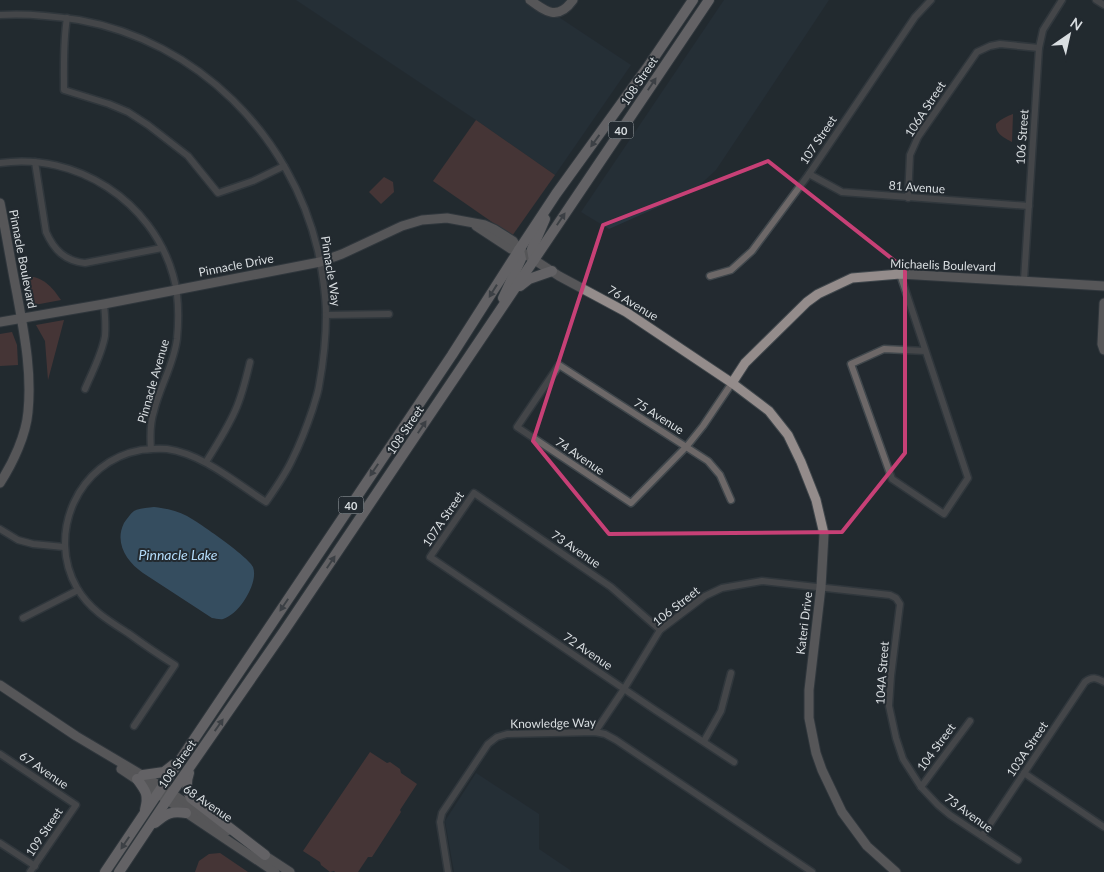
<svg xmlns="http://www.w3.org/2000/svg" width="1104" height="872" viewBox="0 0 1104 872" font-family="Lato,sans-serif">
	<rect width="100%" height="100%" fill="#232a30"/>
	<g fill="#28353f">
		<path d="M 296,0 L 573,0 L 554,14 L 631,65 L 555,175 L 476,120 Z"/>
		<path d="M 724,0 L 829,0 L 716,170 L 692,192 L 609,229 L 581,212 Z"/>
		<path d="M 476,773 L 539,814 L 539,849 L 570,870 L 571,872 L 454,872 L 445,821 Z"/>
	</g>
	<g fill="#6f443e">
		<path d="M 1013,114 L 1012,142 C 1005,138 995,134 996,124 C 1001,119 1007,116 1013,114 Z"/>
		<path d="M 476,120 L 555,175 L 512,236 L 433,181 Z"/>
		<path d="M 384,177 L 393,182 L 394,192 L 381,204 L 369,192 Z"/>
		<path d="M 24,276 C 43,276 51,286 61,300 L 29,306 Z"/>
		<path d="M 64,320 L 48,380 L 45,341 L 36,325 Z"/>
		<path d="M 12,332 L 17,345 L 18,365 L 0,366 L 0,334 Z"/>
		<path d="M 370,752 L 387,763 L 390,762 L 400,769 L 401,773 L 417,784 L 400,810 L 401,812 L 372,857 L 368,857 L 358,872 L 335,872 L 334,871 L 330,872 L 321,865 L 320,862 L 303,851 Z"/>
		<path d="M 220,853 L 248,872 L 195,872 L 199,861 L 209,854 Z"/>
	</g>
	<path fill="#4d799a" d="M 154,507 C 165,508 177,511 187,516 C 198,522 249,557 253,567 C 259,583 239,615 223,619 C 220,620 215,618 212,618 L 143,573 C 127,562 114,543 124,523 C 127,519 130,514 134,511 C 140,508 148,508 154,507 Z"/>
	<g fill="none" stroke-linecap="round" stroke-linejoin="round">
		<g stroke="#40474c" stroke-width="9">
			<g id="street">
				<path d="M 1096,0 L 1104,5"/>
				<path d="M 0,15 C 27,13 53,16 79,20 C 197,41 291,135 318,251 C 322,271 326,293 326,315 C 326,337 323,364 319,386 C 318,393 315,401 313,408 C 307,426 300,444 292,460 C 285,475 275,489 266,502 C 236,483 203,454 167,449 C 158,448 150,449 141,450 C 78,461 46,534 77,588 C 89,609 109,621 128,633 C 143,644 159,655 175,665 L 134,726"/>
				<path d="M 67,18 C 63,42 64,66 64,90 L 109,104 L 128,112 L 148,125 L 188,156 L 218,193 L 253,181 L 284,166"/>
				<path d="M 35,162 L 46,232 C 54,250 65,261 85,263 L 162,248"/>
				<path d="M 0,163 C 76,152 152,201 173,275 C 179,295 179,318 177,339 C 174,364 160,386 154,411 C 150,423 150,436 151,449"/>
				<path d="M 809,174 L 842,192 L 1029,206"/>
				<path d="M 908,198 L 910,155 L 918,137 L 977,52 L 990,46 L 1000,44 L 1039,48"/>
				<path d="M 900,274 L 968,478 L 944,514 L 892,479 L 851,364 L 884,349 L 925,351"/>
				<path d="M 710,276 L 731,270 L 752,251 L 809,174 L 915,17 L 931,0"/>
				<path d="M 1024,280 L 1039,48 L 1043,30 L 1062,0"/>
				<path d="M 326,315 L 389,314"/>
				<path d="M 85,389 C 92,372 102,354 105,336 C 106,325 105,314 104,304"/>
				<path d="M 206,462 C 216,446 227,429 235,411 C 242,396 246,379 250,362"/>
				<path d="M 731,500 L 720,475 L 708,461 L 559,365 L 517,427 L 631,503 L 687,446 L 703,426 L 732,383"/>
				<path d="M 0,529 L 18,540 L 33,544 L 64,547"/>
				<path d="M 23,618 L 78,590"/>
				<path d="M 660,630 L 611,587 L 474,493 L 430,557 L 655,710 L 734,762"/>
				<path d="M 595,732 L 624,689 L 660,630 L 705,596 L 722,588 L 762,581 L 890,595 L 896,598 L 900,604 L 891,676 L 889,706 L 896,738 L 903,759 L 921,787 L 938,805 L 950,815 L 1018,860"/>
				<path d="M 704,741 L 721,711 L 731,673"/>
				<path d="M 0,754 L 76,805 L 30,872"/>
				<path d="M 1024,773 L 1104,827"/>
				<path d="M 921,787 L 970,721"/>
				<path d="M 982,836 L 1085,682 C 1092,676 1097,678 1104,682"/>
				<path d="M 0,843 L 35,866"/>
				<path d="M 448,872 L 440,822 L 442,813 L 488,744 L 497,737 L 507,734 L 595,732 L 605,734 L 616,740 L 812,872"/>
			</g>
		</g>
		<g stroke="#40474c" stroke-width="11">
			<g id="secondary">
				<path d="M 530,0 C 546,12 558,21 573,0"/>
				<path d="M 0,203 C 6,233 11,263 17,294 C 24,333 32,371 28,412 C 26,435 13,463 0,483"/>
				<path d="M 476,226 L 511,249 L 519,250"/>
				<path d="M 1104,303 L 1102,344 L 1104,350"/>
				<path d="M 0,322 L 104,304 L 320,262 L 342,254 L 402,226 L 422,220 L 447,218 L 485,225 L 494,229 L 513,241 L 519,250 L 559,276 L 626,312 L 732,383 L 769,411 L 788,435 L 801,462 L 816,500 L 824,534 L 821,587 L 809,690 L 809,718 L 816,753 L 822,770 L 842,812 L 867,846 L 896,872"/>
				<path d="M 732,383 L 745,363 L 807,302 L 818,294 L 852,278 L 900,274 L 1104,286"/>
				<path d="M 0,685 L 76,736 L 162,787 L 227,831"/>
				<path d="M 121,769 L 275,872"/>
				<path d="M 261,853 L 290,872"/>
			</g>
		</g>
		<g stroke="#40474c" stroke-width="12">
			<g id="primary">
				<path d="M 534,260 L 532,249 L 545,219"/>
				<path d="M 520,286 L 529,279 L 552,271"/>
				<path d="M 503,298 L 521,259 L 519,250"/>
				<path d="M 189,773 C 186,782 186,789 191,798 L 265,855"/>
				<path d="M 143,775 L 164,772 L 173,765"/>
				<path d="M 137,779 C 146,791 149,795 145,810"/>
				<path d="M 155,823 C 167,813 171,811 186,813"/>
				<path d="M 105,872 L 452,355 L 519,250 L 556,194 L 647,68 L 693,0"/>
				<path d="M 119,872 L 171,794 L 284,631 L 709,0"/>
			</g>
		</g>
		<use href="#street" stroke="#6d6868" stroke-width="6"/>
		<use href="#secondary" stroke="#948c8b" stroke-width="9"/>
		<use href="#primary" stroke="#b1a7a6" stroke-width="10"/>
	</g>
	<defs><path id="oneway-solid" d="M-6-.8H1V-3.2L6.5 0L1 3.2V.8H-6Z" transform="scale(1.25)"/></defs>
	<g fill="#5c5c5f">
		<use href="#oneway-solid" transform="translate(652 84) rotate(-56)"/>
		<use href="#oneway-solid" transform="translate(595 141) rotate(126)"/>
		<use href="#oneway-solid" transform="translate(561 219) rotate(-56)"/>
		<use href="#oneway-solid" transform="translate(493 291) rotate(122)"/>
		<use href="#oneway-solid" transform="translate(422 427) rotate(-56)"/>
		<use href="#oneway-solid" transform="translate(374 470) rotate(124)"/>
		<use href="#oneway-solid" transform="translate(331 562) rotate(-56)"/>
		<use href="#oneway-solid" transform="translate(284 605) rotate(124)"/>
		<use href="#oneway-solid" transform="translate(219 725) rotate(-55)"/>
		<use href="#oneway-solid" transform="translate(125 843) rotate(124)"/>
	</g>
	<path d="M0 0H1104V872H0ZM 768,161 L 905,269 L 905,453 L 842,532 L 609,534 L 533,441 L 603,225 Z" fill="#232a30" fill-opacity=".55" fill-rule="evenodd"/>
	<path fill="none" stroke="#c74076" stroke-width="4" stroke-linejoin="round" d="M 768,161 L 905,269 L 905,453 L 842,532 L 609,534 L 533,441 L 603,225 Z"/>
	<g text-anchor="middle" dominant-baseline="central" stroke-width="4" stroke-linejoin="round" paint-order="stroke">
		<g fill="#232a30" stroke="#a2a8ac" stroke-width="1">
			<rect x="608.5" y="121.5" width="25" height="17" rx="4"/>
			<rect x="338.5" y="496.5" width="25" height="17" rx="4"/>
		</g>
		<g font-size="11" font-weight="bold" fill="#d9dee1">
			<text x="621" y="130">40</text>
			<text x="351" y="505">40</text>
		</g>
		<g font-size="12" fill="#d9dee1" stroke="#232a30">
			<text transform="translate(639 81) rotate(-56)">108 Street</text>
			<text transform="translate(925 109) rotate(-57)">106A Street</text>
			<text transform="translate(1022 137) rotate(-86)">106 Street</text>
			<text transform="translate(818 140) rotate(-56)">107 Street</text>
			<text transform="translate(917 187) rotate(4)">81 Avenue</text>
			<text transform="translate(23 259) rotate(79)">Pinnacle Boulevard</text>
			<text transform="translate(236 265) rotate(-11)">Pinnacle Drive</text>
			<text transform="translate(943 265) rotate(2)">Michaelis Boulevard</text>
			<text transform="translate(331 271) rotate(81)">Pinnacle Way</text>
			<text transform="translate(633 303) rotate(31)">76 Avenue</text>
			<text transform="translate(153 381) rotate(-74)">Pinnacle Avenue</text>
			<text transform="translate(659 416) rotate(32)">75 Avenue</text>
			<text transform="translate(405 430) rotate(-56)">108 Street</text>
			<text transform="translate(580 456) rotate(34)">74 Avenue</text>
			<text transform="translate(443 519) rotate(-56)">107A Street</text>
			<text transform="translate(576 549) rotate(34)">73 Avenue</text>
			<text transform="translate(676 606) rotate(-38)">106 Street</text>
			<text transform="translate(804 623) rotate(-83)">Kateri Drive</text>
			<text transform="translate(588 651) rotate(34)">72 Avenue</text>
			<text transform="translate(882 673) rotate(-86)">104A Street</text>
			<text transform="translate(553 723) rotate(-1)">Knowledge Way</text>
			<text transform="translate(936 747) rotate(-54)">104 Street</text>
			<text transform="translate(1027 749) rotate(-56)">103A Street</text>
			<text transform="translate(177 764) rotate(-55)">108 Street</text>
			<text transform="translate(44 770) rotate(34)">67 Avenue</text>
			<text transform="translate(208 803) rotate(34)">68 Avenue</text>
			<text transform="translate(969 813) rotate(36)">73 Avenue</text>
			<text transform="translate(44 832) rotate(-56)">109 Street</text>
		</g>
		<g font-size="14" font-style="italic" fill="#b3dbf9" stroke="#232a30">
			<text x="178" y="554">Pinnacle Lake</text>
		</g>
	</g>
	<g transform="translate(1069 35) rotate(34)" stroke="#232a30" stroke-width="4" paint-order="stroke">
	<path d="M0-4L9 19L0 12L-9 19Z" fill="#d9dee1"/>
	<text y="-8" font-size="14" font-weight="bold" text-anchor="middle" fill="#d9dee1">N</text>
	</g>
</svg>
